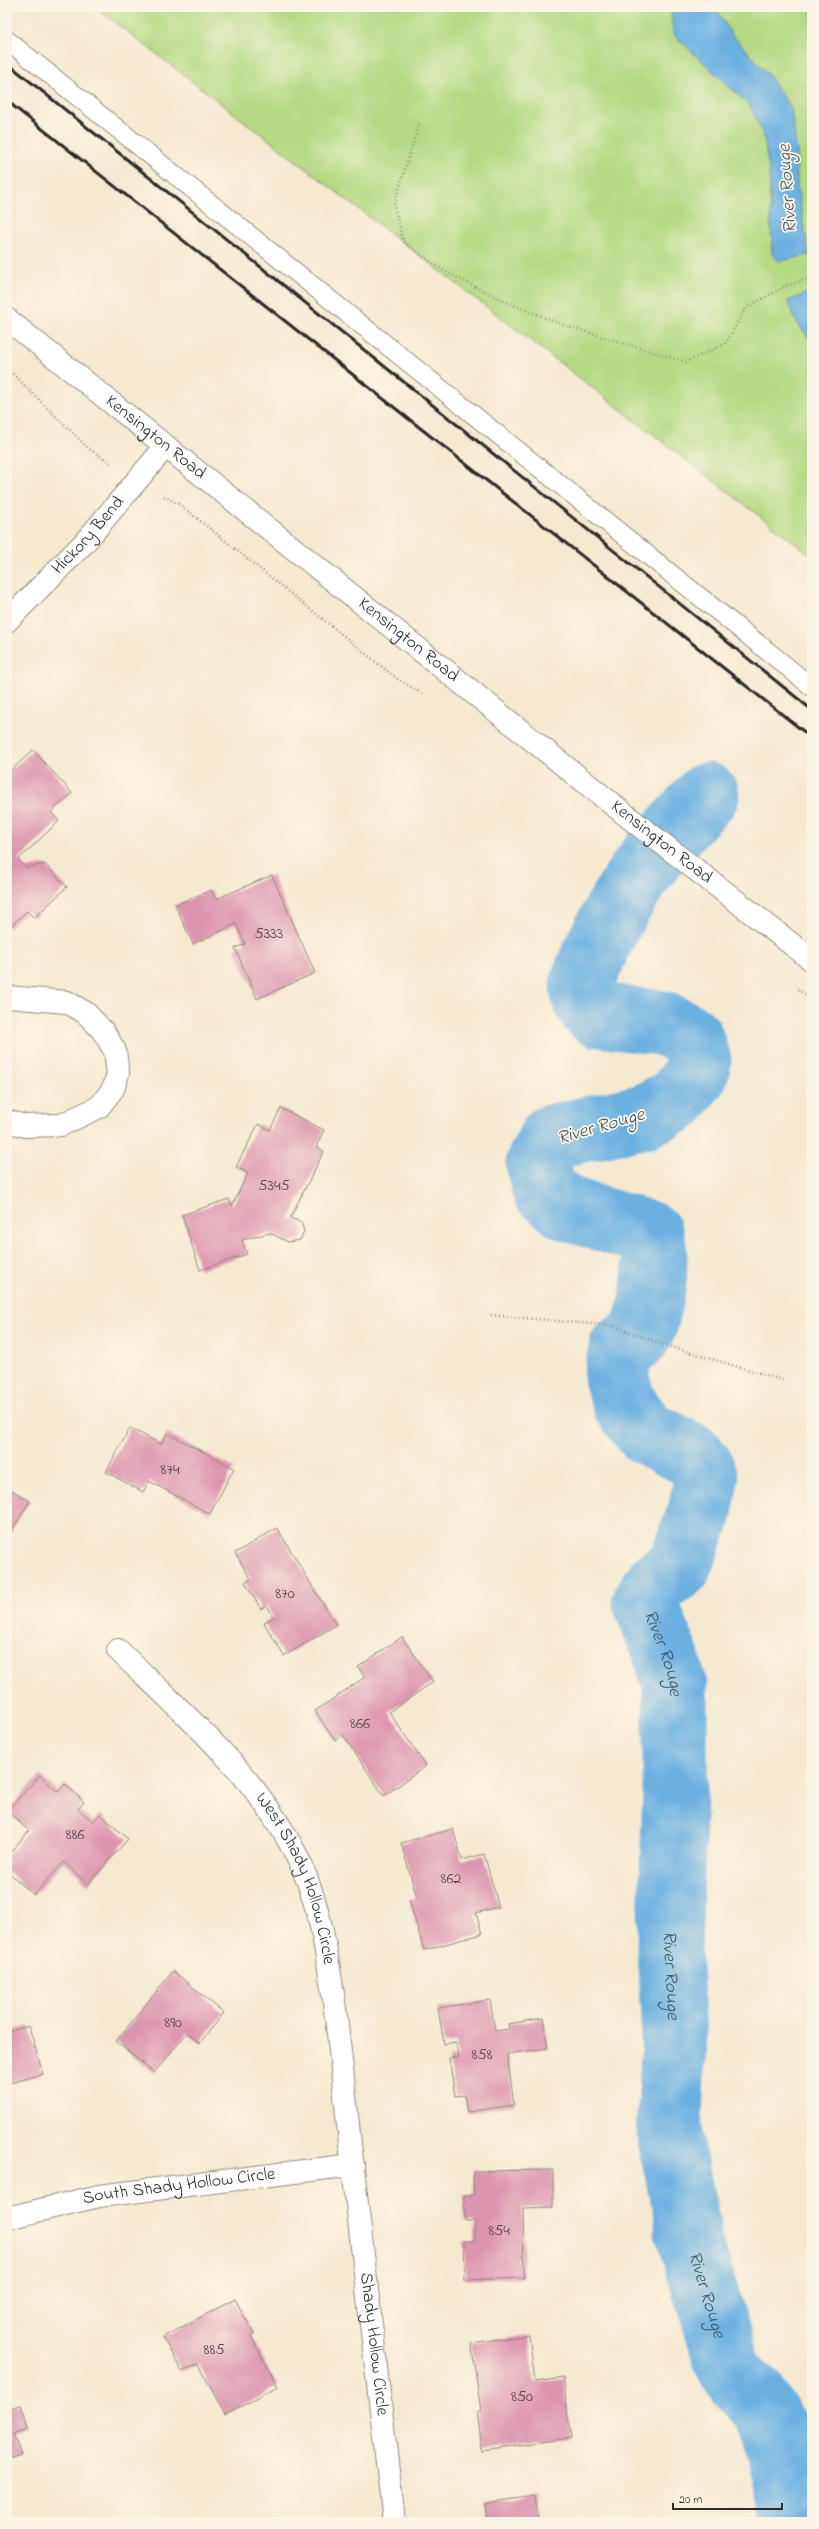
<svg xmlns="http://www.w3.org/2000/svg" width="819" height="2529" viewBox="0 0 819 2529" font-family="'Indie Flower',sans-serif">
	<rect width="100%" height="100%" fill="#fcf5e5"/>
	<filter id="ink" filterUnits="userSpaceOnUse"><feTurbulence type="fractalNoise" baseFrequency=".025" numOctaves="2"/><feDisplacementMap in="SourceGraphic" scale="8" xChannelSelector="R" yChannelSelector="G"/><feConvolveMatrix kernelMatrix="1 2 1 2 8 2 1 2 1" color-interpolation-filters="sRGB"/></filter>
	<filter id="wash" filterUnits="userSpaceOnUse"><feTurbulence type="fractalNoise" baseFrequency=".012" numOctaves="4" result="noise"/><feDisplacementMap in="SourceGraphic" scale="16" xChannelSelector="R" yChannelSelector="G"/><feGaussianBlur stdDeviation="0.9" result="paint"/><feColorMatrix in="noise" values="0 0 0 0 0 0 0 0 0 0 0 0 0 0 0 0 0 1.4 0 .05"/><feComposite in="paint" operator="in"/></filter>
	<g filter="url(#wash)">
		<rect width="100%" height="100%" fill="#f5e9d0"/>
		<path fill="#b4d982" stroke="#708256" d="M 95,7 L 812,7 L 812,557 L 812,556 Z"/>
		<g fill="#6bb0e1" stroke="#4b6e86">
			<path d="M 671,7 L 715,7 L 732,35 L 769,75 L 791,108 L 797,152 L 797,186 L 809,255 L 779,261 L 772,254 L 769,170 L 764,137 L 751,107 L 673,34 Z"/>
			<path d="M 812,291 L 812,343 L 794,318 L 788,301 Z"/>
		</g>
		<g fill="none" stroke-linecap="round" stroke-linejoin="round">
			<path stroke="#6bb0e1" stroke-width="65" id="s1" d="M 707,795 C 684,821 657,847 638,876 C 618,905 597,945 584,978 C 579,991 586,1008 598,1015 L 663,1023 L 682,1032 L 691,1038 L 699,1061 L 696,1074 L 676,1100 L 645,1116 L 551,1137 L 538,1163 L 544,1190 L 566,1208 L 650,1234 C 661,1250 652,1324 637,1338 C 633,1342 626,1345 621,1348 L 616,1377 L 625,1405 L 646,1432 L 693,1456 L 702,1467 L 706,1479 L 700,1512 L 679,1567 L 656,1584 L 645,1601 L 667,1658 L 675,1686 L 675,1794 L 669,1948 L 674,2036 L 669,2134 L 688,2225 L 687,2231 L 728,2366 C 734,2379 745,2386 754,2396 C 779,2426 787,2453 787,2491 C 788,2502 789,2512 787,2522"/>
		</g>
		<g id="blocks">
			<g fill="#dc95af">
				<path d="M 33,750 L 72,793 L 51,812 L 59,821 L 18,860 L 27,868 L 45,864 L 67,887 L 34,918 L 27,911 L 9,928 L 7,926 L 7,774 Z"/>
				<path d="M 272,875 L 315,973 L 257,999 L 235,948 L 245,944 L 236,924 L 193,944 L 175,905 L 211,890 L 216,899 Z"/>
				<path d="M 281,1108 L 324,1130 L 316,1147 L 324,1151 L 290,1218 L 301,1222 L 304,1231 L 300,1240 L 288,1242 L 270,1233 L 242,1240 L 247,1254 L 200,1270 L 182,1215 L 229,1199 L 232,1206 L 248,1173 L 236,1167 L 258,1124 L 270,1130 Z"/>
				<path d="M 130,1428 L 161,1444 L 167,1433 L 234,1468 L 210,1514 L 149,1481 L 143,1492 L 106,1472 Z"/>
				<path d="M 7,1487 L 30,1501 L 9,1535 L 7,1534 Z"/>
				<path d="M 277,1528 L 336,1625 L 284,1656 L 264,1623 L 273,1617 L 267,1605 L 261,1609 L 245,1582 L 251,1579 L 235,1553 Z"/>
				<path d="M 402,1637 L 433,1682 L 389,1712 L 426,1766 L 384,1796 L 343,1735 L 335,1741 L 315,1711 L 365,1677 L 358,1667 Z"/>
				<path d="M 40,1775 L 58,1792 L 65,1784 L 84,1802 L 78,1809 L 93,1822 L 100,1814 L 128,1839 L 88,1884 L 64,1862 L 34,1895 L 7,1871 L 7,1856 L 29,1831 L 7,1811 Z"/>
				<path d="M 453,1829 L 462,1860 L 484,1854 L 499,1907 L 476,1913 L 482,1934 L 424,1950 L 409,1900 L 417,1898 L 401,1843 Z"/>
				<path d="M 173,1971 L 224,2013 L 200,2043 L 187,2033 L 154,2073 L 116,2041 Z"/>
				<path d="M 490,2000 L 495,2031 L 509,2029 L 508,2024 L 543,2018 L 548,2048 L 507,2054 L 514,2105 L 467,2112 L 464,2095 L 455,2096 L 449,2058 L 458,2057 L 456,2042 L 444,2044 L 438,2008 Z"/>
				<path d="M 29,2026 L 43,2074 L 7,2084 L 7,2032 Z"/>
				<path d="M 553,2170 L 553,2207 L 523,2208 L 524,2278 L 465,2280 L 464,2241 L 475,2241 L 475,2221 L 465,2221 L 464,2195 L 474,2195 L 473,2171 Z"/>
				<path d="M 235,2299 L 254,2334 L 251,2336 L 278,2387 L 225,2415 L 198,2364 L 182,2372 L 163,2337 Z"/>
				<path d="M 529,2335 L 535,2382 L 563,2378 L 571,2438 L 482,2450 L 477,2411 L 481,2411 L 471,2343 Z"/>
				<path d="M 20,2405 L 28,2429 L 13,2434 L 21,2455 L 7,2460 L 7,2409 Z"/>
				<path d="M 535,2496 L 539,2522 L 487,2522 L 485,2503 Z"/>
			</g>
		</g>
	</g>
	<g filter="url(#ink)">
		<use href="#blocks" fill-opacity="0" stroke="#908a7e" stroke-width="1"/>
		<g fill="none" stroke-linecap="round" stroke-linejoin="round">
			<g stroke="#908a7e" stroke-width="20">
				<path id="service" d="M 7,40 L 812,687"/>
			</g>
			<g stroke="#908a7e" stroke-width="24">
				<g id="minor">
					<path id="s2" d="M 7,621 L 85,542 L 166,446"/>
					<path d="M 7,997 L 67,1002 L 86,1013 L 103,1031 L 115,1051 L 118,1074 L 113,1089 L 99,1107 L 61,1125 L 25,1126 L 7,1121"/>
					<path id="s3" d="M 118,1650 C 185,1715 263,1780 302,1867 C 321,1911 327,1955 334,2001 C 340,2048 345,2096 350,2143 C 364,2269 380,2396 394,2522"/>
					<path id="s4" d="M 7,2218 L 99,2196 L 353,2165"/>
				</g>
			</g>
			<g stroke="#908a7e" stroke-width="24">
				<g id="tertiary">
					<path id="s5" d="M 7,319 L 632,820 L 812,960"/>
				</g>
			</g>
			<g stroke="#908a7e" stroke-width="2.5" stroke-dasharray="1 3" stroke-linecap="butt">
				<path d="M 419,123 L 394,205 L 403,241 L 442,270 L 508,303 L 564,325 L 686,362 L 725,344 L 746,308 L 784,287 L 812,277"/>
				<path d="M 7,368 L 88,448 L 112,464"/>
				<path d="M 164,496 L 183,507 L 396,678 L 423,694"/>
				<path d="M 798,989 L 812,1000"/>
				<path d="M 491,1315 L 614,1326 L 658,1343 L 783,1380"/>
			</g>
			<use href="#service" stroke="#fff" stroke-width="18"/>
			<use href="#minor" stroke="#fff" stroke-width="22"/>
			<use href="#tertiary" stroke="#fff" stroke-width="22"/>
			<g stroke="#2b2b2b" stroke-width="3">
				<path d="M 7,63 L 812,710"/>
				<path d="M 7,101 L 812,738"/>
			</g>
		</g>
	</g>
	<g text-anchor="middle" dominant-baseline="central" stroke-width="3.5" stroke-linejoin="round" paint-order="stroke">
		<g font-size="16" fill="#57464c">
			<text x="269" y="934">5333</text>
			<text x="274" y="1186">5345</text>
			<text x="170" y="1470">874</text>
			<text x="285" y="1594">870</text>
			<text x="360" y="1724">866</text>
			<text x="75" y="1835">886</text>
			<text x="451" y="1879">862</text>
			<text x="173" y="2023">890</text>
			<text x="482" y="2055">858</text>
			<text x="499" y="2231">854</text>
			<text x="214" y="2350">885</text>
			<text x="522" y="2397">850</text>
		</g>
		<g font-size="18" fill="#2b2b2b" stroke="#fcf5e5">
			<text stroke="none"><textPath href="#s5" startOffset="190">Kensington Road</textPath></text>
			<text stroke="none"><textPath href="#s2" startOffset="118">Hickory Bend</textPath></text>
			<text stroke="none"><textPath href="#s5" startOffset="514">Kensington Road</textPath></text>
			<text stroke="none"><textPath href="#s5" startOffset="838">Kensington Road</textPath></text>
			<text stroke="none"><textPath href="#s3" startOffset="295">West Shady Hollow Circle</textPath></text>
			<text stroke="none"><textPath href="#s4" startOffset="175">South Shady Hollow Circle</textPath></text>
			<text stroke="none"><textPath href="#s3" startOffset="770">Shady Hollow Circle</textPath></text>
		</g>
		<g font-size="19" font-style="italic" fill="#415a6b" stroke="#fcf5e5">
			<text transform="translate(788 189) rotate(-94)">River Rouge</text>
			<text transform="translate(601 1127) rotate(-16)">River Rouge</text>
			<text stroke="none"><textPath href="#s1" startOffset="1233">River Rouge</textPath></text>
			<text stroke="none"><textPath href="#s1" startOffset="1557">River Rouge</textPath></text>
			<text stroke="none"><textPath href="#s1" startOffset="1882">River Rouge</textPath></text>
		</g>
	</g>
	<rect width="819" height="2529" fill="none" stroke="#fcf5e5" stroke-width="24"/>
	<path d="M673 2503v6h109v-6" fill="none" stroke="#2b2b2b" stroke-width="2"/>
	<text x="679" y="2503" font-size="12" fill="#2b2b2b" stroke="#fcf5e5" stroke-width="3" paint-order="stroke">20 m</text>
</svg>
